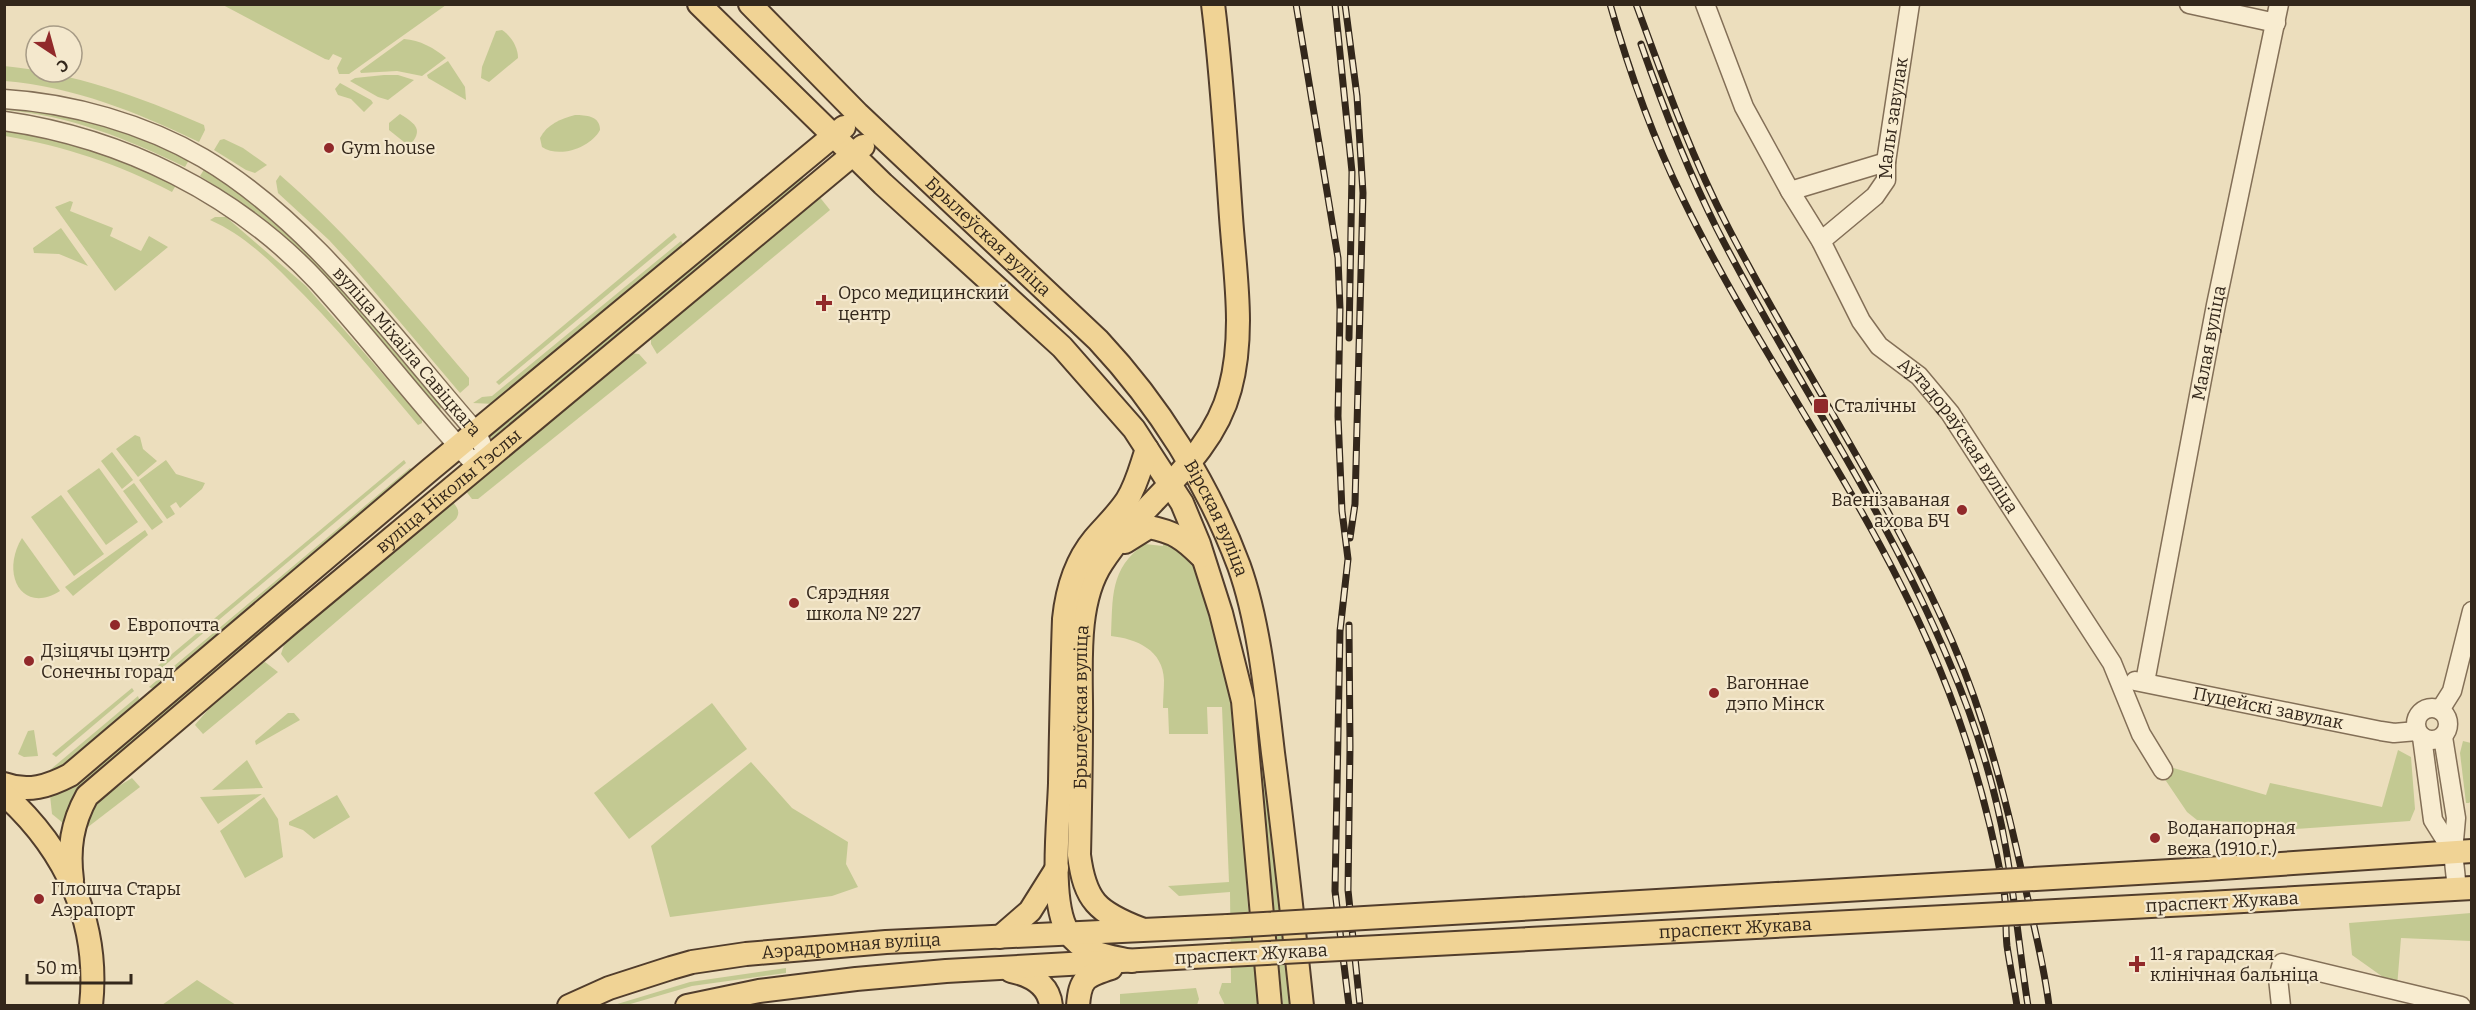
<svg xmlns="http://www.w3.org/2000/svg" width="2476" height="1010" viewBox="0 0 2476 1010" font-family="Bitter,serif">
	<rect width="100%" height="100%" fill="#ecdebd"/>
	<g fill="#c3c992">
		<path d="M 223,5 L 446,5 L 349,74 L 339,74 L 337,68 L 342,58 L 333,54 L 329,60 L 325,59 Z"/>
		<path d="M 502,30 C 511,36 518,47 518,58 L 489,82 L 481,78 L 482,67 L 496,31 Z"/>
		<path d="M 404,39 C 420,40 434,48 446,58 L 422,76 L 397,71 L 361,73 L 360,71 Z"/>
		<path d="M 448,61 L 465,87 L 466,100 L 428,78 L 427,75 Z"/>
		<path d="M 4,66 C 73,73 139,96 204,125 L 205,130 L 199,142 C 137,112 74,87 5,81 Z"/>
		<path d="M 384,75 L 398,75 L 414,80 L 388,100 L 378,97 L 350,81 L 355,78 Z"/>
		<path d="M 340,83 L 371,100 L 373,103 L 364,112 L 351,99 L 338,95 L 335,89 Z"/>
		<path d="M 38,105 L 106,123 L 190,158 L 185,167 C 128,139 68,115 5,110 L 4,106 Z"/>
		<path d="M 400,114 C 416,124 424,130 409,146 L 389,130 L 389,123 Z"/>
		<path d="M 575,115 C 586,115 600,116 600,130 C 591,147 560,159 542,147 L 540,138 C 547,124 561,119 575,115 Z"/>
		<path d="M 4,129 L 72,143 L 131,163 L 176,185 L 172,192 C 118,164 64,146 5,136 Z"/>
		<path d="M 224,139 L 243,148 L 267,165 L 255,173 L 246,170 L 214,150 L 220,140 Z"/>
		<path d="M 205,168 L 246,195 L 313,252 L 445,404 L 439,410 L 340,294 L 309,262 L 275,230 L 245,206 L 200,176 Z"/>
		<path d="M 280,175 C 351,236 408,307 469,378 L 469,385 L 460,393 L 351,264 L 329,240 L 278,193 L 276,181 Z"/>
		<path d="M 801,175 L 807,183 L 491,444 L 488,437 L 490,435 Z"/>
		<path d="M 818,195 L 830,210 L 657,354 L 651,344 L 651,336 Z"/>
		<path d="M 70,201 L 73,202 L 70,211 L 113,228 L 110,236 L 141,251 L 149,236 L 168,247 L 115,291 L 55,207 Z"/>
		<path d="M 215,217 L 226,217 L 306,286 L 422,419 L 422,423 L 418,425 C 376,375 334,324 287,278 C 264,255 240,233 210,220 Z"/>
		<path d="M 61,228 L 88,266 L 59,254 L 34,253 L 33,248 Z"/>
		<path d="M 674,233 L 677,237 L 499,385 L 496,382 Z"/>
		<path d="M 681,241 L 683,244 L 655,275 L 494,404 L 473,403 L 482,397 L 492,396 Z"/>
		<path d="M 630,353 L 639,354 L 647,363 L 478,499 L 472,499 L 465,490 Z"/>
		<path d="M 135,435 L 140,437 L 143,449 L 157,461 L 138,477 L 116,449 Z"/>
		<path d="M 112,452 L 133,480 L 122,489 L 101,461 Z"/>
		<path d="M 166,460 L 176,474 L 205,483 L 202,489 L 180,508 L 176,502 L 170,506 L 175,514 L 167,519 L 139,480 Z"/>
		<path d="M 404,460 L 406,463 L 145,682 L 142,679 Z"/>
		<path d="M 99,468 L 138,522 L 106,545 L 67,491 Z"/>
		<path d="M 410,468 L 416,475 L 155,690 L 149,687 Z"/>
		<path d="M 134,483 L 163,522 L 152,530 L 123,491 Z"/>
		<path d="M 61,495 L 104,554 L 74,576 L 31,517 Z"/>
		<path d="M 451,500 C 457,507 461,511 456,519 L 288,663 L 281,654 L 285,642 Z"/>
		<path d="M 145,530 L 148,535 L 73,596 L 65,587 Z"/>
		<path d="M 1165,536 L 1189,550 L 1199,574 L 1234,707 L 1251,950 L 1259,982 L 1262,1005 L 1225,1005 L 1219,993 L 1222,983 L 1231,983 L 1230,892 L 1179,896 L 1168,886 L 1229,882 L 1222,707 L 1207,707 L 1208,734 L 1169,734 L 1168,708 L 1163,708 C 1163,699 1164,689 1164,680 C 1163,650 1137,639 1111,636 C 1113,599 1109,568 1145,544 L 1163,546 Z"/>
		<path d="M 22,538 L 60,591 C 22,615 0,574 22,538 Z"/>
		<path d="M 294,596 L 297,599 L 69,828 L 52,814 L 50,795 Z"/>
		<path d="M 265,662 L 278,672 L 203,734 L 195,725 C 209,709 246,666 265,662 Z"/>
		<path d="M 132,688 L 134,691 L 56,757 L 52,754 Z"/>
		<path d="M 138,696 L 140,702 L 57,775 L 44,775 Z"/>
		<path d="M 712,703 L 747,749 L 629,839 L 594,793 Z"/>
		<path d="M 288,713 L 294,713 L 300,720 L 256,745 L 255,741 Z"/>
		<path d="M 34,730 L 38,756 L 24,757 L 18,754 L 28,731 Z"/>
		<path d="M 2463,741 L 2471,743 L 2472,800 L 2469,803 L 2466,803 L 2460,753 Z"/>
		<path d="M 2398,750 L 2411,757 L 2415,809 L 2410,821 L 2296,829 L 2266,824 L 2197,820 L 2187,812 L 2164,778 L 2170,767 L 2266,795 L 2270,783 L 2382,807 Z"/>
		<path d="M 1259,755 L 1262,755 L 1292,1005 L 1283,1005 Z"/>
		<path d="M 247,760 L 263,788 L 212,790 Z"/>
		<path d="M 751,762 L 792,808 L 848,842 L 846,864 L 858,887 L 832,896 L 670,917 L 651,846 Z"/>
		<path d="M 132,778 L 140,787 L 88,827 L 81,826 L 96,800 Z"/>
		<path d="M 262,794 L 218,824 L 200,797 Z"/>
		<path d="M 337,795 L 350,817 L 314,839 L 303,830 L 289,825 L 289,822 Z"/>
		<path d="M 264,797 L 278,819 L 283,857 L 245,878 L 220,831 Z"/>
		<path d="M 2471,913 L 2471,941 L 2401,938 L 2397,987 L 2352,955 L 2349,923 Z"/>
		<path d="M 786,968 L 786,973 L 692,986 L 627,1005 L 614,1005 L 690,982 Z"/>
		<path d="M 197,980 L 236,1005 L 162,1005 Z"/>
		<path d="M 1196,988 L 1199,999 L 1197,1005 L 1120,1005 L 1120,994 Z"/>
	</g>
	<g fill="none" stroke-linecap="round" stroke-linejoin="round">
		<g stroke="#836f57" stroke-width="21">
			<g id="minor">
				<path id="s1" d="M 1705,4 L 1744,107 L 1790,191 L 1821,241 L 1861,321 L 1879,346 L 1919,376 L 1950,413 L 2112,663 L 2141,734 L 2163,770"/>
				<path d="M 2189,4 L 2276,23"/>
				<path id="s2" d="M 4,99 C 71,103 145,124 203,158 C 312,222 394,339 477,433 L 484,449 L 484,461 L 469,458 C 417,401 370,339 318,282 C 236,194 123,138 4,121"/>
				<path d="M 1790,191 L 1886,162"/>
				<path id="s3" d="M 1821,241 L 1875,196 L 1886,180 L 1886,162 L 1910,4"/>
				<path id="s4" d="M 2135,681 L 2381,731 L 2394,733 L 2417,731"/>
				<path id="s5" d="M 2145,682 L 2216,305 L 2279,4"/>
				<circle cx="2432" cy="724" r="16"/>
				<path d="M 2440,710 L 2452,691 L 2472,611"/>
				<path d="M 2422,737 L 2433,820 L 2453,852"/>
				<path d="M 2443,737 L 2456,818 L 2453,852 L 2457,889"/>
				<path d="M 2281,1006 L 2278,978 L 2282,963 L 2461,1006"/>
			</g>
		</g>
		<g stroke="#513d2c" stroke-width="26">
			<g id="major">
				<path d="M 699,4 L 883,184 L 1062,347 L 1134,429 L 1182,503 L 1199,544 L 1221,613 L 1243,701 L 1270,1006"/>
				<path id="s6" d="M 750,4 L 858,114 L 1098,340 C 1158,404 1208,483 1239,566 C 1259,622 1266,693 1273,753 C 1284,837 1293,921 1302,1006"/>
				<path d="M 1125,542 L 1149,527 C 1174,532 1183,538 1201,556"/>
				<path d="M 4,784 C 28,793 49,786 70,775 L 431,469 L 844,127"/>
				<path d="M 4,794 C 66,850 100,922 91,1006"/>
				<path d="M 2206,869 L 2472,851"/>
				<path id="s7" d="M 72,880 C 68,849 72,823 87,796 L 290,623 L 863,146"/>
				<path d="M 2208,903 L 2472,888"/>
				<path id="s8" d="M 1141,929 C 1097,912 1085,901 1079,855 C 1080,811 1081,767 1081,723 C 1082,674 1074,605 1102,563 C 1141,502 1211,462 1230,389 C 1245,333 1235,274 1231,217 C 1226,146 1222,75 1213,4"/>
				<path d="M 1000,937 L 1030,911 L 1057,868"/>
				<path d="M 1132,961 C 1109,956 1082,954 1068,932 C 1049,902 1059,820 1060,783 C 1061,729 1062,674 1064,619 C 1067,590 1075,562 1094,539 C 1105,526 1118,514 1127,500 C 1137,484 1141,466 1147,449"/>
				<path d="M 1011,971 C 1030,975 1049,984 1051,1006"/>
				<path id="s9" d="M 569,1006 L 609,988 L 671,968 L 692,962 L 746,954 L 886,942 L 1228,926"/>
				<path d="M 687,1006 L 759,991 L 856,979 L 946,971 L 1228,955"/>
				<path d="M 1078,1006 C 1080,978 1086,976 1111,968"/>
			</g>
		</g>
		<use href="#minor" stroke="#f8ecd0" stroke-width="18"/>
		<use href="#major" stroke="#f0d395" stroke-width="22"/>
		<g stroke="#33271b" stroke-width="7">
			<g id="rail">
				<path d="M 1296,4 L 1338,258 L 1340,309 L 1338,416 L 1342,511 L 1348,559 L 1340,631 L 1335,891 L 1349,1006"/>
				<path d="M 1335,4 L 1352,172 L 1349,338"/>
				<path d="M 1345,4 L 1357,96 L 1363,193 L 1355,504 L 1350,538"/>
				<path d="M 1610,4 C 1629,71 1652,136 1683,199 C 1761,360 1872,504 1940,670 C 1969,740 1990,817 2004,891 C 2007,909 2005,928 2007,946 C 2010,966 2014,986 2017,1006"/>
				<path d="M 1636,4 C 1664,80 1691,156 1728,227 C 1800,367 1889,497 1952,641 C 1986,719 2006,800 2024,882 C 2033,923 2044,964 2049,1006"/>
				<path d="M 1641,44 C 1663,107 1687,169 1717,229 C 1791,374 1885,508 1948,659 C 1974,719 1995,785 2006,849 C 2015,901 2020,954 2028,1006"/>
				<path d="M 1349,625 L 1350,747 L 1348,890 L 1360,1006"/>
			</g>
		</g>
		<use href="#rail" stroke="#f4e8cd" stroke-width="4.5" stroke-dasharray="14" stroke-linecap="butt"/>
		<g stroke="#513d2c" stroke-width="26" stroke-linecap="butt">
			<g id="major-bridge">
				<path d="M 1228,926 L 2206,869"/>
				<path id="s10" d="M 1228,955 L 2208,903"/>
			</g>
		</g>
		<use href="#major-bridge" stroke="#f0d395" stroke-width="22"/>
	</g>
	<g fill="#91292a" stroke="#f4e8cd" stroke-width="2">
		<circle cx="329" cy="148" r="6"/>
		<path d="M821 294h6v6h6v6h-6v6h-6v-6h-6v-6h6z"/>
		<rect x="1813" y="398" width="16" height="16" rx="3"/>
		<circle cx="1962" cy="510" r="6"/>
		<circle cx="794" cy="603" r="6"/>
		<circle cx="115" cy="625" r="6"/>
		<circle cx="29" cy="661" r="6"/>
		<circle cx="1714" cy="693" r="6"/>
		<circle cx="2155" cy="838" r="6"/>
		<circle cx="39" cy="899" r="6"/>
		<path d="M2134 955h6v6h6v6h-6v6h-6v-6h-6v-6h6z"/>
	</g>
	<g text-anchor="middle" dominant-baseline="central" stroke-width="4.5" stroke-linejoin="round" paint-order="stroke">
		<g font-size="18" fill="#33271b" stroke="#f4e8cd">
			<text stroke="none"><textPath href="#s3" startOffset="152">Малы завулак</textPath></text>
			<text stroke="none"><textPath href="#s6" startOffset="333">Брылеўская вуліца</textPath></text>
			<text stroke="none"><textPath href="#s5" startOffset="345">Малая вуліца</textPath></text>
			<text stroke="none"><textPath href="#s2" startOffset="492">вуліца Міхаіла Савіцкага</textPath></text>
			<text stroke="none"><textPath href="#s1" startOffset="506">Аўтадораўская вуліца</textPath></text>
			<text stroke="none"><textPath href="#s7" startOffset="560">вуліца Ніколы Тэслы</textPath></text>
			<text stroke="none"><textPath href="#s6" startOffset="699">Вірская вуліца</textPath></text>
			<text stroke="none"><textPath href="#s8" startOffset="252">Брылеўская вуліца</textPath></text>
			<text stroke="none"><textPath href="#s4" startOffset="136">Пуцейскі завулак</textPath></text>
			<text transform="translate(2222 902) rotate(-3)">праспект Жукава</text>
			<text stroke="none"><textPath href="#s10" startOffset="508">праспект Жукава</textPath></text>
			<text stroke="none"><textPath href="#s9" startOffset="291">Аэрадромная вуліца</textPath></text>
			<text transform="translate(1251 954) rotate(-3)">праспект Жукава</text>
		</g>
		<g font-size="18" fill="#33271b" stroke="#f4e8cd" text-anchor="start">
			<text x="341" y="148">Gym house</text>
			<text x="838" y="293">Орсо медицинский<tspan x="838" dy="21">центр</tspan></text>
			<text x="1834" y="406">Сталічны</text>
			<text x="1950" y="500" text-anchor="end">Ваенізаваная<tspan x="1950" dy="21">ахова БЧ</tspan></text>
			<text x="806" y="593">Сярэдняя<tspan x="806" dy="21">школа № 227</tspan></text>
			<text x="127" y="625">Европочта</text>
			<text x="41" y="651">Дзіцячы цэнтр<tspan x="41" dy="21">Сонечны горад</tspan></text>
			<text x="1726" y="683">Вагоннае<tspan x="1726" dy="21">дэпо Мінск</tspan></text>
			<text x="2167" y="828">Воданапорная<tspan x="2167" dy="21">вежа (1910 г.)</tspan></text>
			<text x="51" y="889">Плошча Стары<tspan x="51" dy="21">Аэрапорт</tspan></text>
			<text x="2150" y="954">11-я гарадская<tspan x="2150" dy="21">клінічная бальніца</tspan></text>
		</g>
	</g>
	<rect width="2476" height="1010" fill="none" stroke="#33271b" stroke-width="12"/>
	<g transform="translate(54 54) rotate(144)"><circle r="28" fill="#f4e8cd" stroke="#a79b86" stroke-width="1.5"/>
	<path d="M0-4.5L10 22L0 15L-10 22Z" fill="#91292a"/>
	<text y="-9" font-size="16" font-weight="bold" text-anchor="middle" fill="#33271b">С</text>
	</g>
	<path d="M27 974v9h104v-9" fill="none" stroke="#33271b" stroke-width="3"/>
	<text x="36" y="974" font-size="18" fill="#33271b" stroke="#f4e8cd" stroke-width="4.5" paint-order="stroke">50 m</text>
</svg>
